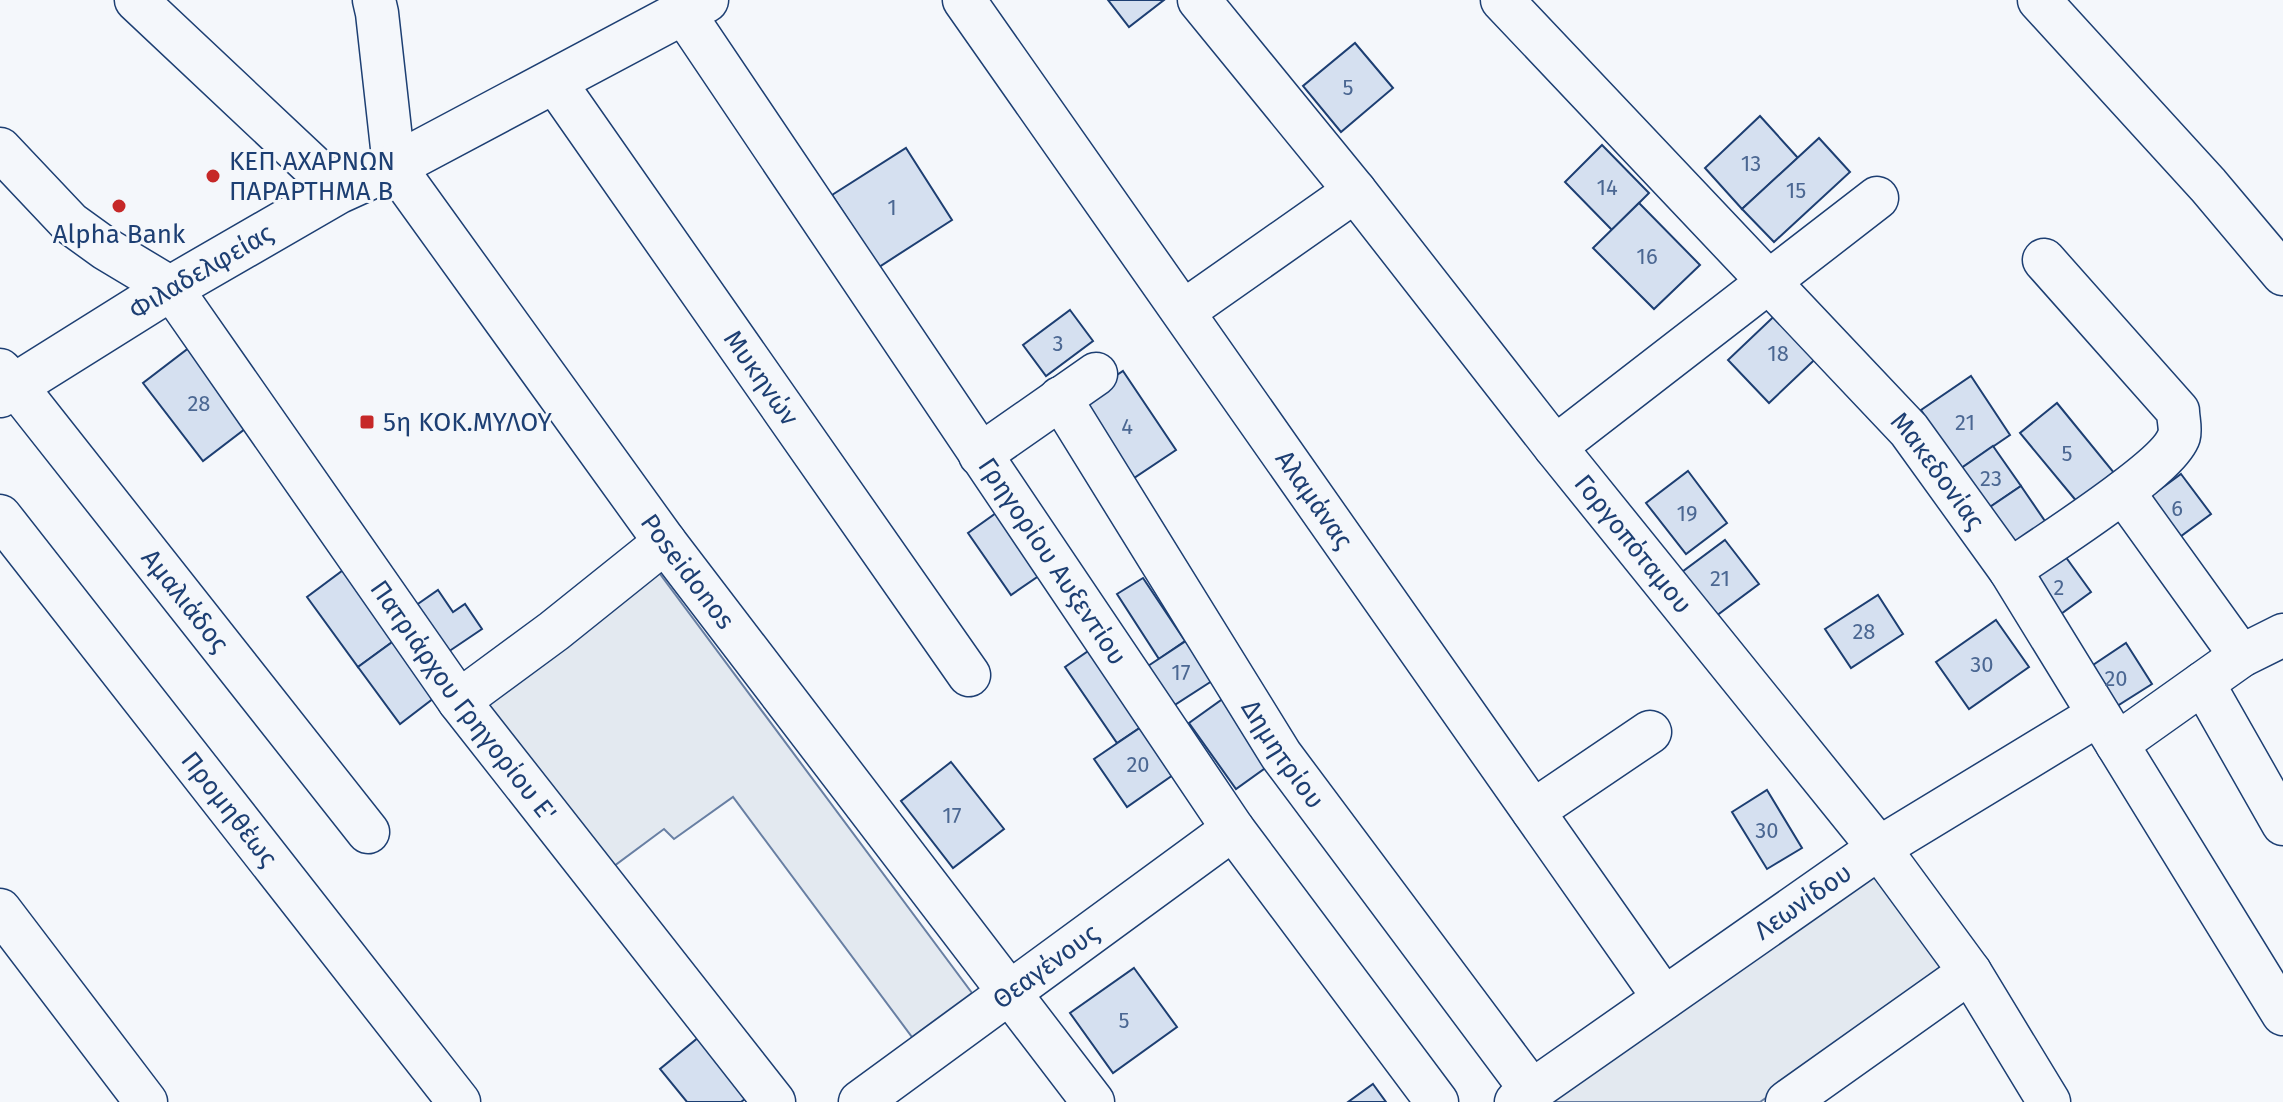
<svg xmlns="http://www.w3.org/2000/svg" width="2283" height="1102" viewBox="0 0 2283 1102" font-family="'Fira Sans',sans-serif">
	<rect width="100%" height="100%" fill="#f4f7fb"/>
	<g fill="#e3e9f0" stroke="#687fa3" stroke-width="2">
		<path d="M 654,566 L 972,993 L 912,1037 L 733,797 L 674,839 L 664,829 L 614,866 L 479,694 Z"/>
		<path d="M 1876,868 L 1948,969 L 1760,1102 L 1544,1102 Z"/>
	</g>
	<g fill="#d5e0f0" stroke="#1d3f73" stroke-width="2">
		<path d="M 1108,0 L 1164,0 L 1129,27 Z"/>
		<path d="M 1355,43 L 1393,88 L 1341,132 L 1303,86 Z"/>
		<path d="M 1760,116 L 1798,158 L 1742,209 L 1705,168 Z"/>
		<path d="M 1819,138 L 1850,172 L 1774,242 L 1742,209 Z"/>
		<path d="M 1602,145 L 1649,193 L 1612,230 L 1565,182 Z"/>
		<path d="M 906,148 L 952,220 L 879,267 L 832,195 Z"/>
		<path d="M 1639,203 L 1700,265 L 1654,309 L 1593,248 Z"/>
		<path d="M 1787,304 L 1828,347 L 1769,403 L 1728,360 Z"/>
		<path d="M 1070,310 L 1093,341 L 1046,376 L 1023,345 Z"/>
		<path d="M 194,344 L 254,422 L 203,461 L 143,383 Z"/>
		<path d="M 1123,371 L 1176,450 L 1131,480 L 1078,401 Z"/>
		<path d="M 1971,376 L 2010,435 L 1960,469 L 1921,410 Z"/>
		<path d="M 2057,403 L 2115,474 L 2078,503 L 2020,433 Z"/>
		<path d="M 1993,446 L 2021,486 L 1987,509 L 1960,469 Z"/>
		<path d="M 1688,471 L 1727,523 L 1686,554 L 1646,503 Z"/>
		<path d="M 2181,474 L 2211,514 L 2173,542 L 2143,502 Z"/>
		<path d="M 2021,486 L 2047,524 L 2014,546 L 1987,509 Z"/>
		<path d="M 999,511 L 1043,573 L 1011,595 L 968,533 Z"/>
		<path d="M 1725,540 L 1759,584 L 1716,616 L 1682,572 Z"/>
		<path d="M 2065,556 L 2091,592 L 2054,619 L 2028,582 Z"/>
		<path d="M 354,562 L 406,632 L 358,667 L 307,597 Z"/>
		<path d="M 1143,578 L 1185,641 L 1159,659 L 1117,594 Z"/>
		<path d="M 438,590 L 453,612 L 465,604 L 482,629 L 448,652 L 415,606 Z"/>
		<path d="M 1878,595 L 1903,634 L 1851,668 L 1825,629 Z"/>
		<path d="M 1996,620 L 2029,667 L 1969,709 L 1936,662 Z"/>
		<path d="M 406,632 L 447,688 L 400,724 L 358,667 Z"/>
		<path d="M 1189,639 L 1215,679 L 1173,706 L 1148,666 Z"/>
		<path d="M 2126,643 L 2152,684 L 2106,713 L 2081,673 Z"/>
		<path d="M 1097,645 L 1150,721 L 1117,743 L 1065,667 Z"/>
		<path d="M 1231,693 L 1278,759 L 1236,789 L 1189,723 Z"/>
		<path d="M 1150,721 L 1183,768 L 1127,807 L 1094,759 Z"/>
		<path d="M 951,762 L 1004,829 L 953,868 L 901,801 Z"/>
		<path d="M 1767,790 L 1802,848 L 1767,869 L 1732,812 Z"/>
		<path d="M 1134,968 L 1177,1027 L 1113,1073 L 1070,1013 Z"/>
		<path d="M 710,1028 L 758,1089 L 741,1102 L 687,1102 L 660,1069 Z"/>
		<path d="M 1373,1084 L 1386,1102 L 1348,1102 Z"/>
	</g>
	<g fill="none" stroke-linecap="round" stroke-linejoin="round">
		<g stroke="#1d3f73" stroke-width="45">
			<g id="minor">
				<path d="M 136,0 L 339,191"/>
				<path id="s1" d="M 374,0 L 377,13 L 394,166 L 665,542 L 1093,1102"/>
				<path id="s2" d="M 964,0 L 1664,998"/>
				<path id="s3" d="M 1199,0 L 1355,191 L 1555,447 L 1879,848 L 1970,972 L 2049,1102"/>
				<path id="s4" d="M 1502,0 L 1909,430 L 2010,570 L 2283,1014"/>
				<path d="M 2039,0 L 2208,185 L 2283,274"/>
				<path id="s5" d="M 683,12 L 1233,829 L 1437,1102"/>
				<path id="s6" d="M 554,81 L 969,675"/>
				<path id="s7" d="M 0,149 L 70,223 L 106,249 L 171,288 L 459,701 L 774,1102"/>
				<path d="M 1184,311 L 1355,191"/>
				<path id="s8" d="M 0,370 L 15,385 L 368,832"/>
				<path id="s9" d="M 1060,398 L 1281,755 L 1532,1091"/>
				<path d="M 1555,447 L 1877,198"/>
				<path d="M 980,455 L 1096,374"/>
				<path d="M 2123,492 L 2241,656"/>
				<path id="s10" d="M 0,516 L 459,1102"/>
				<path d="M 2010,570 C 2042,548 2169,468 2179,436 C 2181,429 2178,418 2178,411 L 2044,260"/>
				<path d="M 2203,683 L 2283,824"/>
				<path d="M 459,701 L 554,631 L 665,542"/>
				<path d="M 2117,744 L 2241,656 L 2283,635"/>
				<path d="M 1533,811 L 1650,732"/>
				<path d="M 0,910 L 146,1102"/>
				<path id="s11" d="M 860,1102 L 1233,829"/>
				<path id="s12" d="M 1516,1102 L 1879,848 L 2098,715"/>
				<path d="M 1787,1102 L 1970,972"/>
			</g>
		</g>
		<g stroke="#1d3f73" stroke-width="47">
			<g id="major">
				<path id="s13" d="M 0,395 L 171,288 L 339,191 L 394,166 L 706,0"/>
			</g>
		</g>
		<use href="#minor" stroke="#f4f7fb" stroke-width="42"/>
		<use href="#major" stroke="#f4f7fb" stroke-width="44"/>
	</g>
	<g fill="#c62828" stroke="#f4f7fb" stroke-width="3">
		<circle cx="213" cy="176" r="8"/>
		<circle cx="119" cy="206" r="8"/>
		<rect x="359" y="414" width="16" height="16" rx="4"/>
	</g>
	<g text-anchor="middle" dominant-baseline="central" stroke-width="6" stroke-linejoin="round" paint-order="stroke">
		<g font-size="22" fill="#4b6792">
			<text x="1348" y="87">5</text>
			<text x="1751" y="163">13</text>
			<text x="1607" y="187">14</text>
			<text x="1796" y="190">15</text>
			<text x="892" y="207">1</text>
			<text x="1647" y="256">16</text>
			<text x="1058" y="343">3</text>
			<text x="1778" y="353">18</text>
			<text x="199" y="403">28</text>
			<text x="1965" y="422">21</text>
			<text x="1127" y="426">4</text>
			<text x="2067" y="453">5</text>
			<text x="1991" y="478">23</text>
			<text x="2177" y="508">6</text>
			<text x="1687" y="513">19</text>
			<text x="1720" y="578">21</text>
			<text x="2059" y="587">2</text>
			<text x="1864" y="631">28</text>
			<text x="1982" y="664">30</text>
			<text x="1181" y="672">17</text>
			<text x="2116" y="678">20</text>
			<text x="1138" y="764">20</text>
			<text x="952" y="815">17</text>
			<text x="1767" y="830">30</text>
			<text x="1124" y="1020">5</text>
		</g>
		<g font-size="26" fill="#1d3f73" stroke="#f4f7fb" text-anchor="start">
			<text x="229" y="161">ΚΕΠ ΑΧΑΡΝΩΝ<tspan x="229" dy="30">ΠΑΡΑΡΤΗΜΑ Β</tspan></text>
			<text x="119" y="234" text-anchor="middle">Alpha Bank</text>
			<text x="383" y="422">5η ΚΟΚ.ΜΥΛΟΥ</text>
		</g>
		<g font-size="26" fill="#1d3f73" stroke="#f4f7fb">
			<text stroke="none"><textPath href="#s13" startOffset="236">Φιλαδελφείας</textPath></text>
			<text stroke="none"><textPath href="#s6" startOffset="362">Μυκηνών</textPath></text>
			<text stroke="none"><textPath href="#s4" startOffset="642">Μακεδονίας</textPath></text>
			<text stroke="none"><textPath href="#s2" startOffset="610">Αλαμάνας</textPath></text>
			<text stroke="none"><textPath href="#s3" startOffset="696">Γοργοπόταμου</textPath></text>
			<text stroke="none"><textPath href="#s5" startOffset="662">Γρηγορίου Αυξεντίου</textPath></text>
			<text stroke="none"><textPath href="#s1" startOffset="668">Poseidonos</textPath></text>
			<text stroke="none"><textPath href="#s8" startOffset="296">Αμαλιάδος</textPath></text>
			<text stroke="none"><textPath href="#s7" startOffset="728">Πατριάρχου Γρηγορίου E'</textPath></text>
			<text stroke="none"><textPath href="#s9" startOffset="420">Δημητρίου</textPath></text>
			<text stroke="none"><textPath href="#s10" startOffset="372">Προμηθέως</textPath></text>
			<text stroke="none"><textPath href="#s12" startOffset="350">Λεωνίδου</textPath></text>
			<text stroke="none"><textPath href="#s11" startOffset="230">Θεαγένους</textPath></text>
		</g>
	</g>
</svg>
